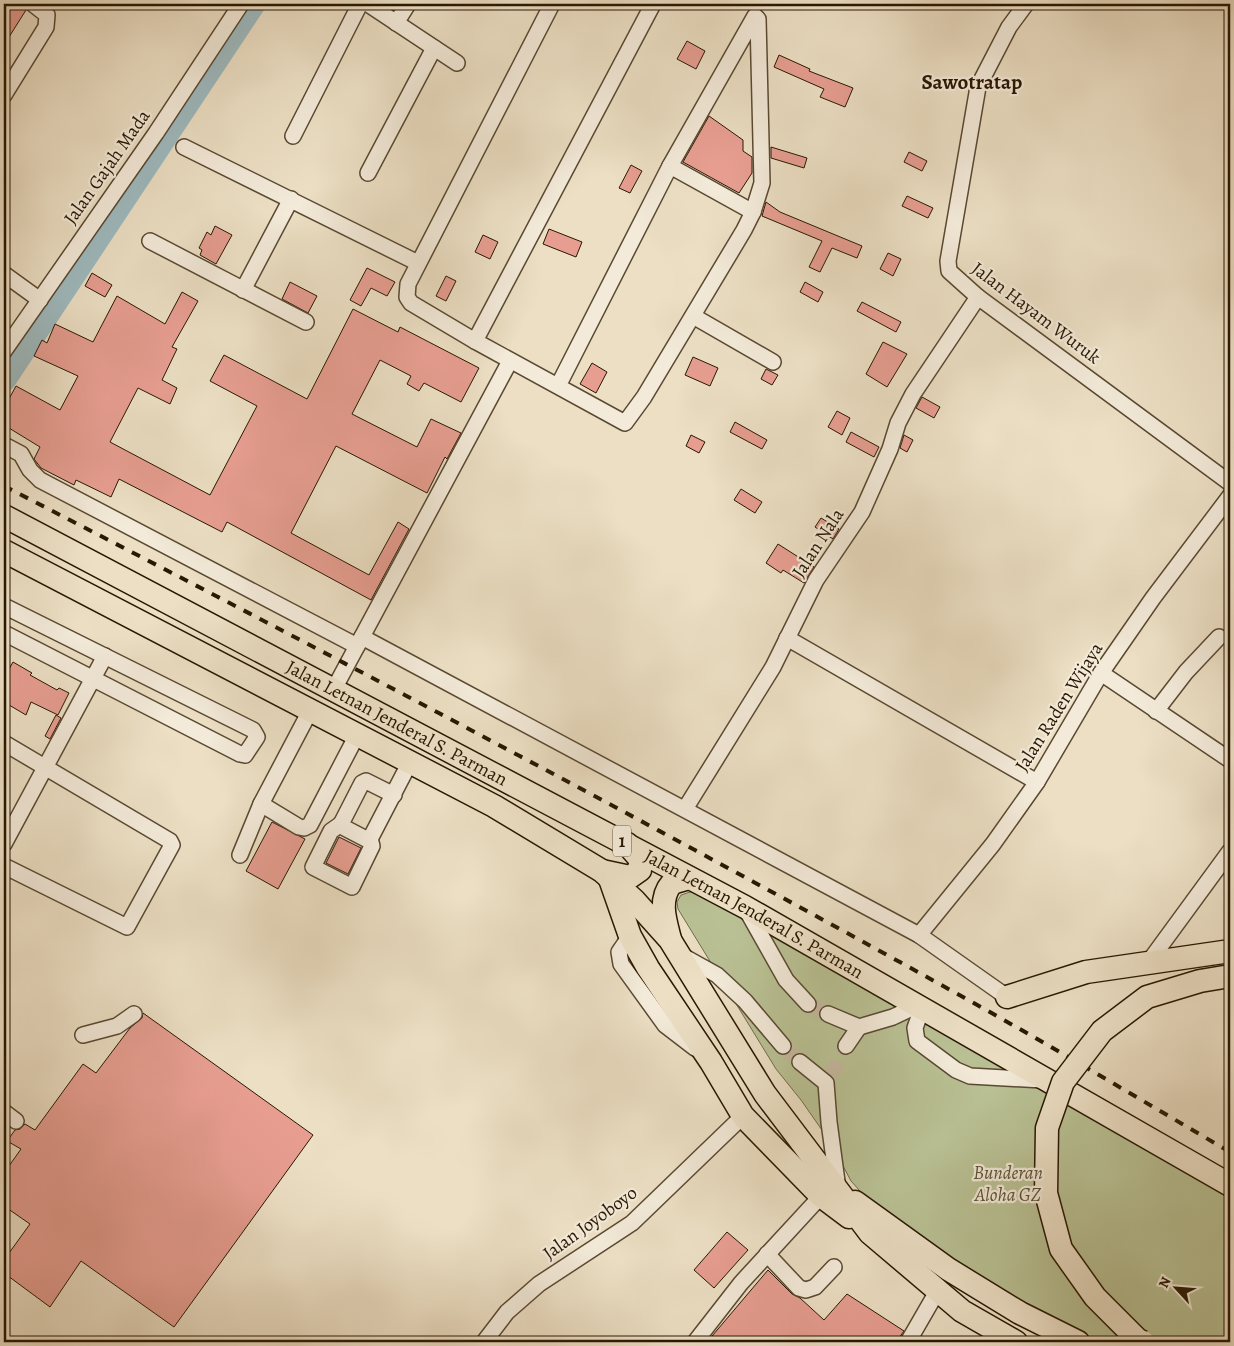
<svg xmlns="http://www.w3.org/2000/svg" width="1234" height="1346" viewBox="0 0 1234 1346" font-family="Alegreya,serif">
	<rect width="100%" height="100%" fill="#ecdfc4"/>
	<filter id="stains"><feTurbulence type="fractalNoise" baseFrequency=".004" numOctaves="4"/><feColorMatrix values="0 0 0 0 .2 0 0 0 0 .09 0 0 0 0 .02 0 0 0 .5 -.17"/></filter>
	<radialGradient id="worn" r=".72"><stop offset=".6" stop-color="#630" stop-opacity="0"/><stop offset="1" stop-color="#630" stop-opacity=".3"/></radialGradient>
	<path fill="#b9c194" stroke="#706c4b" d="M 690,892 L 702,894 L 1230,1196 L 1230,1342 L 1081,1342 L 887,1221 L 851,1181 L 831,1143 L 801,1100 L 776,1069 L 678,909 L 677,902 L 681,895 Z"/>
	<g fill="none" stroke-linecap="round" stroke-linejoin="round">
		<path stroke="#9ebabf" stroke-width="25" d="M 4,379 L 253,4"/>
	</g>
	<g fill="#e79e91" stroke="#281702">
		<path d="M 4,4 L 16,4 L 26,10 L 4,45 Z"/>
		<path d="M 687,41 L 705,51 L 696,69 L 677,59 Z"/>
		<path d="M 779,55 L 810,69 L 809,71 L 853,88 L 845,107 L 820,97 L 824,89 L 774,67 Z"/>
		<path d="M 709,116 L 743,140 L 743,151 L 752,157 L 752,173 L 739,193 L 683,162 Z"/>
		<path d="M 771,147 L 807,158 L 804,168 L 771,158 Z"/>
		<path d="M 909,152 L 927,161 L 922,171 L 904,162 Z"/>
		<path d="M 631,165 L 642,171 L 630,193 L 619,188 Z"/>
		<path d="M 907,196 L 933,208 L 928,218 L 902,206 Z"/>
		<path d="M 766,202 L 780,212 L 862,246 L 857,258 L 832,248 L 820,272 L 809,267 L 822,241 L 762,216 Z"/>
		<path d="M 215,226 L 232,235 L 216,264 L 200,255 L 202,250 L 199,248 L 207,232 L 211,235 Z"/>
		<path d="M 549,229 L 582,242 L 576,257 L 543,244 Z"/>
		<path d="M 483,235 L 498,242 L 490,259 L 475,252 Z"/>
		<path d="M 888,253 L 901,259 L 893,276 L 880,269 Z"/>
		<path d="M 367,268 L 395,282 L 387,296 L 371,288 L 361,306 L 350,300 Z"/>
		<path d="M 92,273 L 112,285 L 105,297 L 85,286 Z"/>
		<path d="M 446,276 L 456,281 L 446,301 L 436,296 Z"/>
		<path d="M 290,282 L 317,296 L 308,313 L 282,299 Z"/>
		<path d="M 805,282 L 823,292 L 818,302 L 800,292 Z"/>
		<path d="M 182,292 L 198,301 L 172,347 L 177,349 L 162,380 L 177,388 L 170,404 L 138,388 L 110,442 L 210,495 L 257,406 L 210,381 L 224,355 L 307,399 L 353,309 L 398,332 L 400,327 L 479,368 L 461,402 L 424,383 L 419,391 L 407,384 L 411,376 L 380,360 L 352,414 L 417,447 L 431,419 L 461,433 L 447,459 L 445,457 L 427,493 L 336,446 L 291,533 L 369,575 L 398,522 L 409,529 L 371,600 L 227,522 L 222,532 L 119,479 L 111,497 L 76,480 L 74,485 L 41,468 L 34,459 L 40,447 L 4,425 L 4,408 L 16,386 L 60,410 L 78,376 L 34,356 L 42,340 L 47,343 L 55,324 L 93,342 L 117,296 L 165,324 Z"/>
		<path d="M 862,302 L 901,322 L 896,332 L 857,311 Z"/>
		<path d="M 883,342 L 907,354 L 887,387 L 866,374 Z"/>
		<path d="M 693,357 L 718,368 L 710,386 L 685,375 Z"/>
		<path d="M 592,363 L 607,372 L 596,393 L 580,384 Z"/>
		<path d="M 766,369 L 778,375 L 772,385 L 761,379 Z"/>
		<path d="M 922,397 L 940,407 L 934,418 L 916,408 Z"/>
		<path d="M 837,411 L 850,418 L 842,435 L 828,427 Z"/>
		<path d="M 735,422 L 767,440 L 762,449 L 730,432 Z"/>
		<path d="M 851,432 L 879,447 L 874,457 L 846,442 Z"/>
		<path d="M 691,435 L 705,442 L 699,453 L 686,446 Z"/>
		<path d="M 904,435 L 913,440 L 907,452 L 900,448 Z"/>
		<path d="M 741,489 L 762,502 L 755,513 L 734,500 Z"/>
		<path d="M 821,518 L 839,529 L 833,539 L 815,527 Z"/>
		<path d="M 778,544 L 814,567 L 804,583 L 783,570 L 781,573 L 766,563 Z"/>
		<path d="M 13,662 L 32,673 L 30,675 L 57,690 L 59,688 L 69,693 L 58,715 L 31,702 L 26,715 L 4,702 L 4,678 Z"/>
		<path d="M 56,715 L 61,718 L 50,739 L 45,736 Z"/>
		<path d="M 272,822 L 305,839 L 278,889 L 246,871 Z"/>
		<path d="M 339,837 L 361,848 L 348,874 L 326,863 Z"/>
		<path d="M 143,1013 L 313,1135 L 174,1327 L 81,1261 L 50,1307 L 4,1273 L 4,1260 L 30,1224 L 4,1206 L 4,1173 L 21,1149 L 7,1141 L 15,1130 L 20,1129 L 25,1124 L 35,1130 L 83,1064 L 96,1073 L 130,1028 L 142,1018 Z"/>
		<path d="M 727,1232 L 748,1250 L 714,1288 L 694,1270 Z"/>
		<path d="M 768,1270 L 792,1294 L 800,1298 L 824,1320 L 847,1294 L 904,1331 L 896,1342 L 707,1342 Z"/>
	</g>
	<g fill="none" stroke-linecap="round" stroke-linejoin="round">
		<g stroke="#c5b79d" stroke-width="15" stroke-dasharray="15 8" stroke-linecap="butt">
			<path d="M 808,1004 L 828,1014"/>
			<path d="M 783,1046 L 800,1062"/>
			<path d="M 831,1075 L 846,1046"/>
		</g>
		<g stroke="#594932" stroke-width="18">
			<g id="minor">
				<path d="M 368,4 L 457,63"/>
				<path d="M 552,4 L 408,284 L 407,297 L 411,303 L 475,341 L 625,423 L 644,397 L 744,230 L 753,212 L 762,183 L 758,19 L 755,16 L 670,166 L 558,386"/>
				<path d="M 1026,4 L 1009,27 L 978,87 L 948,261 L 949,271 L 978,297 L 1230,483"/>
				<path d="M 396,23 L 408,4"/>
				<path d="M 4,95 L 46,27 L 47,15 L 33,4"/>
				<path d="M 293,136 L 360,4"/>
				<path d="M 184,147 L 418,263"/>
				<path d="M 670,166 L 753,212"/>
				<path d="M 368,173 L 434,48"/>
				<path d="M 150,241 L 306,322"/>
				<path d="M 4,274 L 40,300"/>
				<path d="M 243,290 L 291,199"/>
				<path d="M 693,316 L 773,362"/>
				<path d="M 475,341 L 653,4"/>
				<path d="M 4,351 L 156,133 L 241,4"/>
				<path d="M 4,445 L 21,454 L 30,470 L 40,480 L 357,646"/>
				<path d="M 4,606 L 253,730 L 257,737 L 245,755 L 240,754 L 4,633"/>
				<path d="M 362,637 L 919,935 L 1007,997"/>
				<path d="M 787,638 L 1037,782"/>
				<path d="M 1101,673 L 1230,760"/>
				<path d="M 334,689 L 510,361"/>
				<path d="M 310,711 L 261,804 L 299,827 L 304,828 L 310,825 L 357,735"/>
				<path d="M 1156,711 L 1186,672 L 1219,637"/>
				<path d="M 4,743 L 170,841 L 172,845 L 127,927 L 4,866"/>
				<path d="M 394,795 L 366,781 L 362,783 L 341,824 L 343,827 L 366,839 L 370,839 L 410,762"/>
				<path d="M 685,809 L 773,667 L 816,580 L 862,512 L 890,449 L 898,423 L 913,394 L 978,297"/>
				<path d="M 341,824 L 331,831 L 313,867 L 352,887 L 372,846 L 370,839"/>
				<path d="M 4,844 L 105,656"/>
				<path d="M 240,855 L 261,804"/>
				<path d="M 746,909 L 786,980 L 808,1004"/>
				<path d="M 919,935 L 993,844 L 1037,782 L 1101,673 L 1153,598 L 1230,496"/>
				<path d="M 630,936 L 619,952 L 621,964 L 665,1025 L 695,1048"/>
				<path d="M 681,955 L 717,975 L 745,1001 L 783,1046"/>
				<path d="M 1148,963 L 1230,851"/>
				<path d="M 922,1008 L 915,1028 L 917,1041 L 956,1070 L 970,1076 L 1042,1080"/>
				<path d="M 828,1014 L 859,1027 L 893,1017 L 918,1005"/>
				<path d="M 83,1035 L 117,1026 L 134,1014"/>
				<path d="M 846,1046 L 859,1027"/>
				<path d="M 800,1062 L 826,1083 L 829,1122 L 838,1189"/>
				<path d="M 4,1112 L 16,1121"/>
				<path d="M 767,1254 L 799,1288 L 806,1290 L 815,1287 L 834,1267"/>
				<path d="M 484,1342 L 507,1312 L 539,1284 L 632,1223 L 743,1116"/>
				<path d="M 695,1342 L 741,1283 L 821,1196"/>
				<path d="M 908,1342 L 938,1290"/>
			</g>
		</g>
		<g stroke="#281702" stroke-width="25">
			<g id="highway">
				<path id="s1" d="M 4,516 L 745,907 L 1230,1185"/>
				<path d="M 4,551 L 494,806 L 602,871 L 635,901 L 670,940 L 765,1094 L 870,1233 L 962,1311 L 1016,1342"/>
				<path d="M 602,871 L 630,877 L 640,870 L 640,859 L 627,844"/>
				<path d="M 610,879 L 630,936 L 648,968 L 711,1062 L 743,1116 L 821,1196 L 849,1217"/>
				<path d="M 670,939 C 665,920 658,899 672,883 L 689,878"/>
				<path d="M 1007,997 L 1086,972 L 1230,951"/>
				<path d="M 855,1202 L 948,1269 L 1020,1313 L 1078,1342"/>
			</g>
		</g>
		<use href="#minor" stroke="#f3ead9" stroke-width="15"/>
		<use href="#highway" stroke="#ecdfc4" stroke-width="22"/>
		<path stroke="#281702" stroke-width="4" stroke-dasharray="9 9" stroke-linecap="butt" d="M 4,486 C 326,652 646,821 963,997 C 1053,1047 1141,1100 1230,1152"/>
		<g stroke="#281702" stroke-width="25" stroke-linecap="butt">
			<path id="highway-bridge" d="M 1143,1342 L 1138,1340 L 1095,1297 L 1061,1249 L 1046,1193 L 1047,1128 L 1063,1082 L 1102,1031 L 1147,997 L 1200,981 L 1230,976"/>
		</g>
		<use href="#highway-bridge" stroke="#ecdfc4" stroke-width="22"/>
	</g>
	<g text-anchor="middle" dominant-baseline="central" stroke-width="4.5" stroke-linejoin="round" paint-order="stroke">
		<rect fill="#f3ead9" stroke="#655642" stroke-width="1" x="613" y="825.5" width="18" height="31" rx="4"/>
		<g font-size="18" font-weight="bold" fill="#281702">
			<text x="622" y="841">1</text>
		</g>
		<g font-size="19" fill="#281702" stroke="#f3ead9">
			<text transform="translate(107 167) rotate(-55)">Jalan Gajah Mada</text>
			<text transform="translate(1036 313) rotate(37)">Jalan Hayam Wuruk</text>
			<text transform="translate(818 543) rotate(-57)">Jalan Nala</text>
			<text transform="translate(1059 707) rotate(-58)">Jalan Raden Wijaya</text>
			<text stroke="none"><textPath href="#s1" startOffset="444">Jalan Letnan Jenderal S. Parman</textPath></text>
			<text stroke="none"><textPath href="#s1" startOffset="849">Jalan Letnan Jenderal S. Parman</textPath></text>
			<text transform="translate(590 1223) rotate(-36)">Jalan Joyoboyo</text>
		</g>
		<g font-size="19" font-style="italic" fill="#5b5235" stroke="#f3ead9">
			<text x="1008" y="1173">Bunderan<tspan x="1008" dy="22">Aloha GZ</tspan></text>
		</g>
		<g font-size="21" font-weight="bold" fill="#281702" stroke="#f3ead9">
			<text x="972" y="82">Sawotratap</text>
		</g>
	</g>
	<rect width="1234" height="1346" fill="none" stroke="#ecdfc4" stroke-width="20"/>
	<rect x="5" y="5" width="1224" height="1336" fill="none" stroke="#281702" stroke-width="2.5"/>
	<rect x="10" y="10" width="1214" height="1326" fill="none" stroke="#281702"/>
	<g transform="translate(1176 1288) rotate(296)" stroke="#f3ead9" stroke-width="4" paint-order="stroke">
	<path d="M0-4L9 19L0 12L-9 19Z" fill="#281702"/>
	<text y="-8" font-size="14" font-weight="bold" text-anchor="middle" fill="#281702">N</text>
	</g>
	<rect width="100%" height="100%" filter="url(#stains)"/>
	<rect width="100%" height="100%" fill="url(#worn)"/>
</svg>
